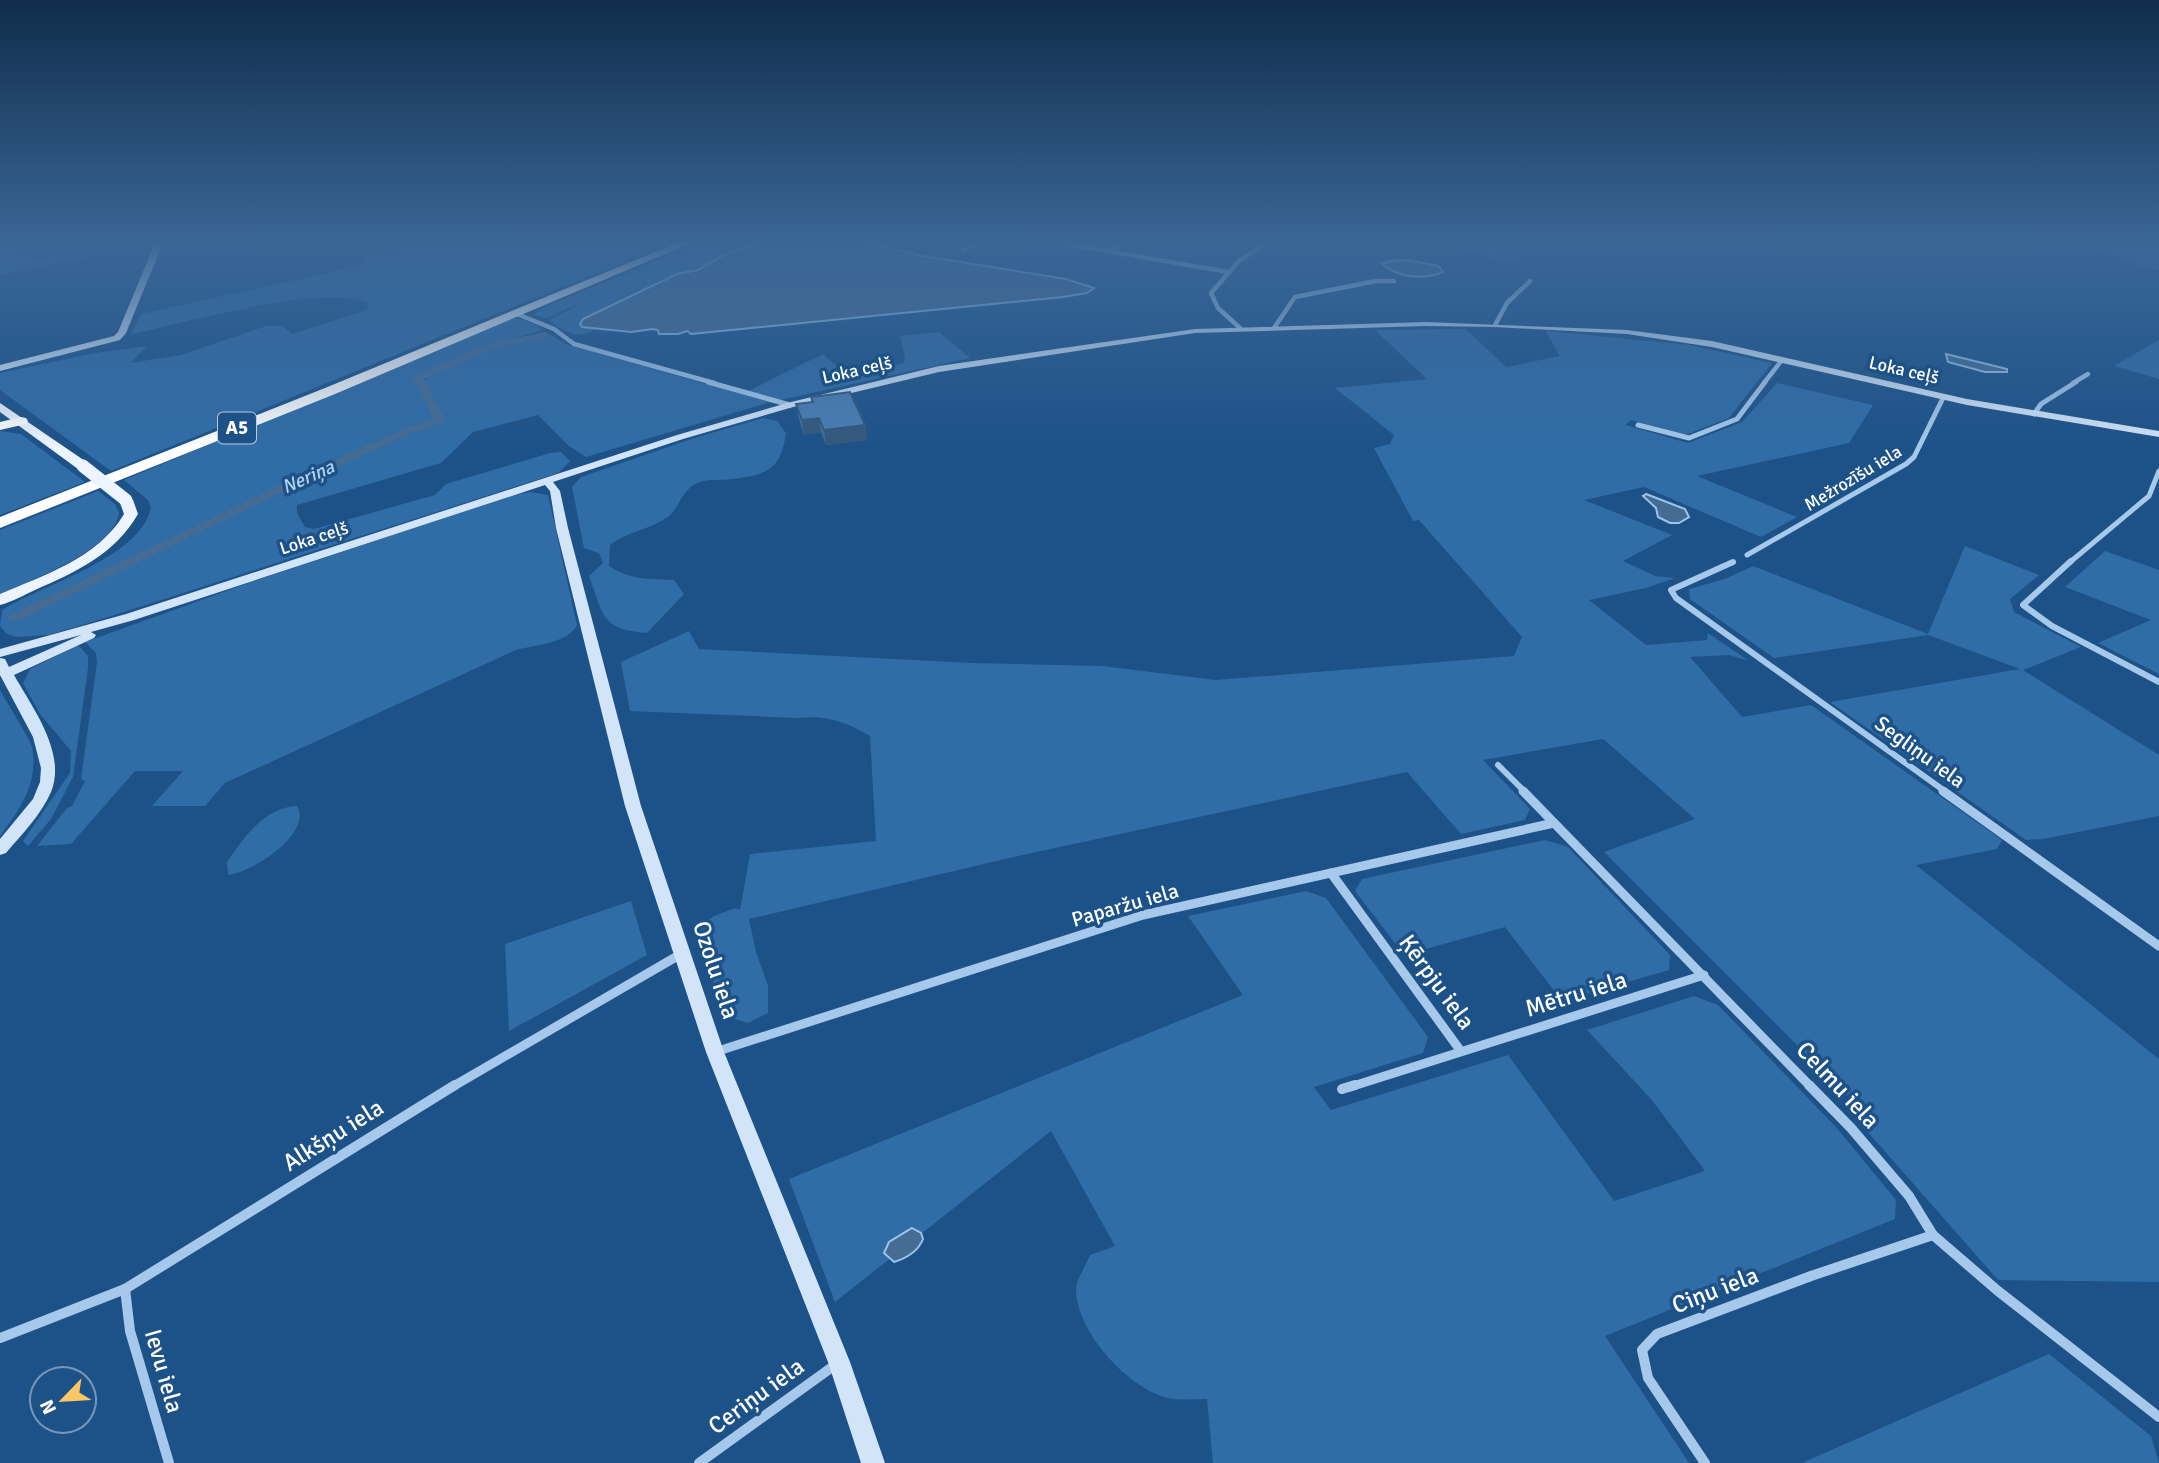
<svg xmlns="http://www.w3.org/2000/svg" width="2159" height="1463" viewBox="0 0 2159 1463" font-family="Signika,sans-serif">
	<rect width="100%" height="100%" fill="#1d5288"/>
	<g fill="#306ca6">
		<path d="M 0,243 L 10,243 L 37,259 L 98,247 L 100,254 L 0,275 Z"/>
		<path d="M 415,243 L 670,243 L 111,471 L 0,390 L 0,373 L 95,353 L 147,346 L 130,363 L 181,355 L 266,326 L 282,326 L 292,334 L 369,309 L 367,302 C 313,285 190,322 131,334 L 141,314 L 360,266 L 365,259 Z"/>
		<path d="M 700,243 L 756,244 L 720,257 L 698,270 L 677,274 L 583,318 L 582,327 L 595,329 C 578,341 563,331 549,320 L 577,306 L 575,305 L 547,318 L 533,315 L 544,307 Z"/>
		<path d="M 1443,243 L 1482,243 L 1525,259 C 1500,265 1468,249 1443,243 Z"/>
		<path d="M 2076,243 L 2159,243 L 2159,271 Z"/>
		<path d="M 518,318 L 538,326 L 542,330 L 495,344 L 417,378 L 435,417 L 434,421 L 306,475 L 268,500 L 306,477 L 407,432 L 441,421 L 424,381 L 431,374 L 499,345 L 551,335 L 568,345 L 742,394 L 823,354 L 841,370 L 903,364 L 905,358 L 900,336 L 939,332 L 970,358 L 767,403 L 586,457 L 569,446 L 538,415 L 473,432 L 441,463 L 297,505 L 297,513 L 305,527 L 314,529 L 435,495 L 446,484 L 550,453 L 561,452 L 570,461 L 558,473 L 102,619 L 48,635 L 16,637 L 7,634 L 0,626 L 2,610 C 43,584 139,559 151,508 L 148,500 L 124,480 L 511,319 Z"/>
		<path d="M 1466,329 L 1506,367 L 1560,356 L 1546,331 L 1689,345 L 1772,363 L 1729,418 L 1688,434 L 1674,433 L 1631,420 L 1625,425 L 1688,443 L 1742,422 L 1777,383 L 1873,405 L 1849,443 L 1697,476 L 1797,517 L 1761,537 L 1644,487 L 1584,500 L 1672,535 L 1623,561 L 1655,576 L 1675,578 L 1646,588 L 1589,600 L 1646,645 L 1707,640 L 1708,633 L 1749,661 L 1729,655 L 1690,657 L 1742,717 L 1811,705 L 2002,840 L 1997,849 L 1916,865 L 2159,1059 L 2159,1282 L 1998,1280 L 1859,1122 L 1866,1114 L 1604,852 L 1695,819 L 1603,739 L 1483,760 L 1530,809 L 1525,820 L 1461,834 L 1407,772 L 1018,856 L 749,919 L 756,952 L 768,986 L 768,1013 L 748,1023 L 725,1016 L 695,929 L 714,916 L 735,908 L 740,910 L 750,854 L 876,841 L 870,736 C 846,722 826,715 798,718 L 630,711 L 621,662 L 689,631 L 699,649 L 972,663 L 1102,666 L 1216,680 L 1514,656 L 1522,637 L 1419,520 L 1413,521 L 1374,448 L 1390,444 L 1394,435 L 1335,388 L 1427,379 L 1375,330 Z"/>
		<path d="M 2159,340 L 2159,379 L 2114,366 Z"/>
		<path d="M 763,418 L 777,421 L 786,433 C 781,469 768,475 732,479 C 720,481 706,478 695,484 C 681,492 678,510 668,517 C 649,530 628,531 610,545 L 609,566 C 630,580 650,579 674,580 L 684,594 L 647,633 C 600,629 604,616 589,576 L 603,563 L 599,553 L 584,548 L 572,487 L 581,477 L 694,438 Z"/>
		<path d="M 0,431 L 21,434 L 85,482 L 0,515 Z"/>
		<path d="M 98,491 L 115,504 L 119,513 C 114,550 31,580 0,594 L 0,530 Z"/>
		<path d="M 530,492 L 548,495 L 577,625 C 569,643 534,645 516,650 L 225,783 L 205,806 L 152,806 L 183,771 L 135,771 L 71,844 L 37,846 L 67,808 L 72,806 L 85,781 L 81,779 L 97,662 L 96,653 L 85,642 L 257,580 L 514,495 Z"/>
		<path d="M 1965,546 L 2039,575 L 2010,599 L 2014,612 L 2081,647 L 2023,670 L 2159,755 L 2159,816 L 2043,839 L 2026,840 L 1830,702 L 2020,669 L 1928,635 L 1774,658 L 1690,599 L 1689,589 L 1725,579 L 1753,566 L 1928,634 Z"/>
		<path d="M 2105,551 L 2159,570 L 2159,674 L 2098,643 L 2151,620 L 2065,587 Z"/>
		<path d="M 78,645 L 88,656 L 88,668 L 73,777 L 51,819 L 28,846 L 23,841 L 70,773 L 71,751 L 40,714 L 23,683 L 30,669 Z"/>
		<path d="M 0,690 C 6,701 30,739 32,747 C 39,782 20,810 0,836 Z"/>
		<path d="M 297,806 C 313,834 251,873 228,875 L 227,862 C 243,838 265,807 297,806 Z"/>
		<path d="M 1545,840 L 1568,847 L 1670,955 L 1669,970 L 1562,1001 L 1505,927 L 1404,955 L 1355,891 L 1362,879 Z"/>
		<path d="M 1306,891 L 1326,898 L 1428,1037 L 1423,1053 L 1314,1087 L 1331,1110 L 1508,1055 L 1614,1201 L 1705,1171 L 1651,1099 L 1587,1030 L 1694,996 L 1718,1005 L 1836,1127 L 1896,1200 L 1895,1219 L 1605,1336 L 1689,1463 L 1213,1463 L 1207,1399 C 1194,1399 1177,1401 1164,1397 C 1126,1385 1077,1332 1076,1290 C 1076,1280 1086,1265 1090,1255 L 1115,1246 L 1051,1131 L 835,1302 L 789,1179 L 1243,995 L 1188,916 Z"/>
		<path d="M 631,901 L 647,955 L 509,1031 L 505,944 Z"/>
		<path d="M 2049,1354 L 2151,1436 L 2159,1463 L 1802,1463 Z"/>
	</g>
	<g fill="#466c93" stroke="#99c5ed" stroke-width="2">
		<path d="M 756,243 L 869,243 L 923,256 L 1066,279 L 1094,288 L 1087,293 L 1063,297 L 691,334 L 687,331 L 678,334 L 659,334 L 658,330 L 653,329 L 631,332 L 582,327 L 580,324 L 583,319 L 677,274 L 698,270 L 720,257 Z"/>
		<path d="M 1407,260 L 1438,266 L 1443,272 C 1425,280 1398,278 1382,264 L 1389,261 Z"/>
		<path d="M 1946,354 L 2007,369 L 2007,372 L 1985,372 L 1948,362 Z"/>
		<path d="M 1646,494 L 1685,509 L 1689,517 L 1679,523 L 1670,523 L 1658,517 L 1656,508 L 1643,496 Z"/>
		<path d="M 912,1228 L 921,1233 L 923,1239 C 918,1252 907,1258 894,1262 L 884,1253 L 889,1242 Z"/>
	</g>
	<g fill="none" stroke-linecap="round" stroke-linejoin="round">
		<path fill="#466c93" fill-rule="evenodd" d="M 545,332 L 550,335 L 548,337 L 498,347 L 424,379 L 445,420 L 444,422 L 412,433 L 309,479 L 19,620 L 9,620 L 7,617 L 301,475 L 404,429 L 434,419 L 413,378 L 414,376 L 492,343 Z"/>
		<g stroke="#a6c9eb" stroke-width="4.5">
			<path d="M 1060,243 L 1229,272"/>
			<path d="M 964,250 L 975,243"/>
			<path d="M 1110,251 L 1122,243"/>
			<path d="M 517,314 L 554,329 L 574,344 L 714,383"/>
			<path d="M 1495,325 L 1507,303 L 1530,281"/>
			<path d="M 1240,328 L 1218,308 L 1211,293 L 1239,261 L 1266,243"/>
			<path d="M 1274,328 L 1295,297 L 1376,281 L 1394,281"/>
			<path d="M 1764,383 L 1782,360"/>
			<path d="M 2073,383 L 2088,374"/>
		</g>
		<g stroke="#a6c9eb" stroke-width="5">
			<path d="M 708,382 L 790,405"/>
			<path d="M 2034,414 L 2041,404 L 2076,382"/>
			<path d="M 1638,425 L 1689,438 L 1737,419 L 1765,382"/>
			<path d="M 1747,555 L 1906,464 L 1914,457 L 1943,398"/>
			<path d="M 2069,563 L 2149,496 L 2159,471"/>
		</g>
		<g stroke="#a6c9eb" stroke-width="6">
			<path d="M 2071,561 L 2023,605 L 2052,626 L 2159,682"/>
			<path d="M 1733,562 L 1671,590 L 1676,598 L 1946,792"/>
			<path d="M 1498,765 L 1525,792"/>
		</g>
		<g stroke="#a6c9eb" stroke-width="9">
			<path d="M 1523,791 L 1811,1087"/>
			<path d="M 1943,791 L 2159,946"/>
			<path d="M 1331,873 L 1460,1050"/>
			<path d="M 715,1052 L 1143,915 L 1554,823"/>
			<path d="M 452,1087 L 681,954"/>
			<path d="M 1350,1087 L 1704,975"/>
		</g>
		<g stroke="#a6c9eb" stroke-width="10">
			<path d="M 1809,1085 L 1851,1128 L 1909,1196 L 1933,1235 L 1998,1291 L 2159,1417"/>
			<path d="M 1342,1089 L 1355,1085"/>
			<path d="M 125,1289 L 130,1331 L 169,1463"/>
			<path d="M 0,1338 L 125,1289 L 455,1085"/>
			<path d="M 699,1463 L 835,1365"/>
			<path d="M 1705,1463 L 1648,1378 L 1642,1350 L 1657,1334 L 1811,1276 L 1933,1235"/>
		</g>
		<g fill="#d2e5f8" fill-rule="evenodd">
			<path d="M 155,243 L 163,243 L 126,333 L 120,340 L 0,371 L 0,365 L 114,336 L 118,332 Z"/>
			<path d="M 1426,322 L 1627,330 L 1712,341 L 1967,399 L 2159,431 L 2159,437 L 1967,405 L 1712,347 L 1627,334 L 1495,327 L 1426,326 L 1195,333 L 939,372 L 793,407 L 683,439 L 553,482 L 560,491 L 568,528 L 641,806 L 724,1052 L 850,1362 L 885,1463 L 861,1463 L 828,1362 L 706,1052 L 625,806 L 556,528 L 550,491 L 545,485 L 134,620 L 91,632 L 96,635 L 94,638 L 14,675 C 32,707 67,753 51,792 C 41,815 22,834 6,853 L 0,855 L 0,839 L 33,799 L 40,782 L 41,768 L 33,737 L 0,675 L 0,658 L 5,659 L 9,667 L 81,635 L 0,657 L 0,649 L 126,614 L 677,435 L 787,403 L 939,366 L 1195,329 Z"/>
		</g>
		<g fill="#ebf4ff" fill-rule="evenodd">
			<path d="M 0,403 L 88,463 L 88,469 L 78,469 L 0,412 Z"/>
			<path d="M 126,496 L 133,500 L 138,514 C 115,554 76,572 35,590 C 24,595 12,602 0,605 L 0,594 C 44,575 98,558 124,514 L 119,500 Z"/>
		</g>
		<g fill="#fff" fill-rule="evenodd">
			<path d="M 677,243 L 691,243 L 335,394 L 0,528 L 0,517 L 325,388 Z"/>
			<path d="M 21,417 L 26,418 L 28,421 L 26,424 L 0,430 L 0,422 Z"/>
		</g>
		<path stroke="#ebf4ff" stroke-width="13" d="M 83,466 L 126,500"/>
	</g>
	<path fill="#406c99" d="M 811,397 L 865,425 L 867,440 L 826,445 L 821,432 L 804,435 L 799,419 L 796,404 L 811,402 Z"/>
	<g fill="#34587d">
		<path d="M 819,418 L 821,432 L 804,435 L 802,420 Z"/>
		<path d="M 865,425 L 867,440 L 826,445 L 824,430 Z"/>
	</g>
	<path fill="#4a7eb2" stroke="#34587d" stroke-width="2" d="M 850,392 L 865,425 L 824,430 L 819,418 L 802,420 L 796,404 L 813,402 L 811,397 Z"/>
	<linearGradient id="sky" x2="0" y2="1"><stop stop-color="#102d4b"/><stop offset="0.54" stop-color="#3a6696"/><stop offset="1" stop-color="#3a6696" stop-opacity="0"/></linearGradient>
	<rect width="2159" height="448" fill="url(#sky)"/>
	<g text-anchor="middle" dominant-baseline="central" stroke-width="7" stroke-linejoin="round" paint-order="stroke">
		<g font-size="18" fill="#fff" stroke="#1d5288">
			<text transform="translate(857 370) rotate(-13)">Loka ceļš</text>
			<text transform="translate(1904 370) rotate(13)">Loka ceļš</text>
			<text transform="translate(1853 478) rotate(-31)">Mežrozīšu iela</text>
			<text transform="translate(314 538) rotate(-18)">Loka ceļš</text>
		</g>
		<rect fill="#1d5288" stroke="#bbcbdb" stroke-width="2" x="218" y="412.5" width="38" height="31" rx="5"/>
		<g font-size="19" font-weight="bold" fill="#fff">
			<text x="237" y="428">A5</text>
		</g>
		<g font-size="19" font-style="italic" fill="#b2d3f3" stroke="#1d5288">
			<text transform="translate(308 477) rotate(-24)">Neriņa</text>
		</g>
		<g font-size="21" fill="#fff" stroke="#1d5288">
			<text transform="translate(1920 752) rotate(36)">Segliņu iela</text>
			<text transform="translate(1125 905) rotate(-16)">Paparžu iela</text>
		</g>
		<g font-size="24" fill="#fff" stroke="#1d5288">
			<text transform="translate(716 970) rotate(72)">Ozolu iela</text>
			<text transform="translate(1437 982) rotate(54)">Ķērpju iela</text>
			<text transform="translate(1576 994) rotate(-17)">Mētru iela</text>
			<text transform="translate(1838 1085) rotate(47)">Celmu iela</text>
			<text transform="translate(333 1135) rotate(-32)">Alkšņu iela</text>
			<text transform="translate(1715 1290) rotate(-21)">Ciņu iela</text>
			<text transform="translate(164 1371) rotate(74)">Ievu iela</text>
			<text transform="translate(756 1396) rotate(-36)">Ceriņu iela</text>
		</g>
	</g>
	<g transform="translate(63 1400) rotate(245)"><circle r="33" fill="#1d5288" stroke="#7797b8" stroke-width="2"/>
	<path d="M0-5L12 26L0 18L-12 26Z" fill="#fbc764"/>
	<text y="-10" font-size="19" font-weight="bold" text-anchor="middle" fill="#ffffff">N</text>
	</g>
</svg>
